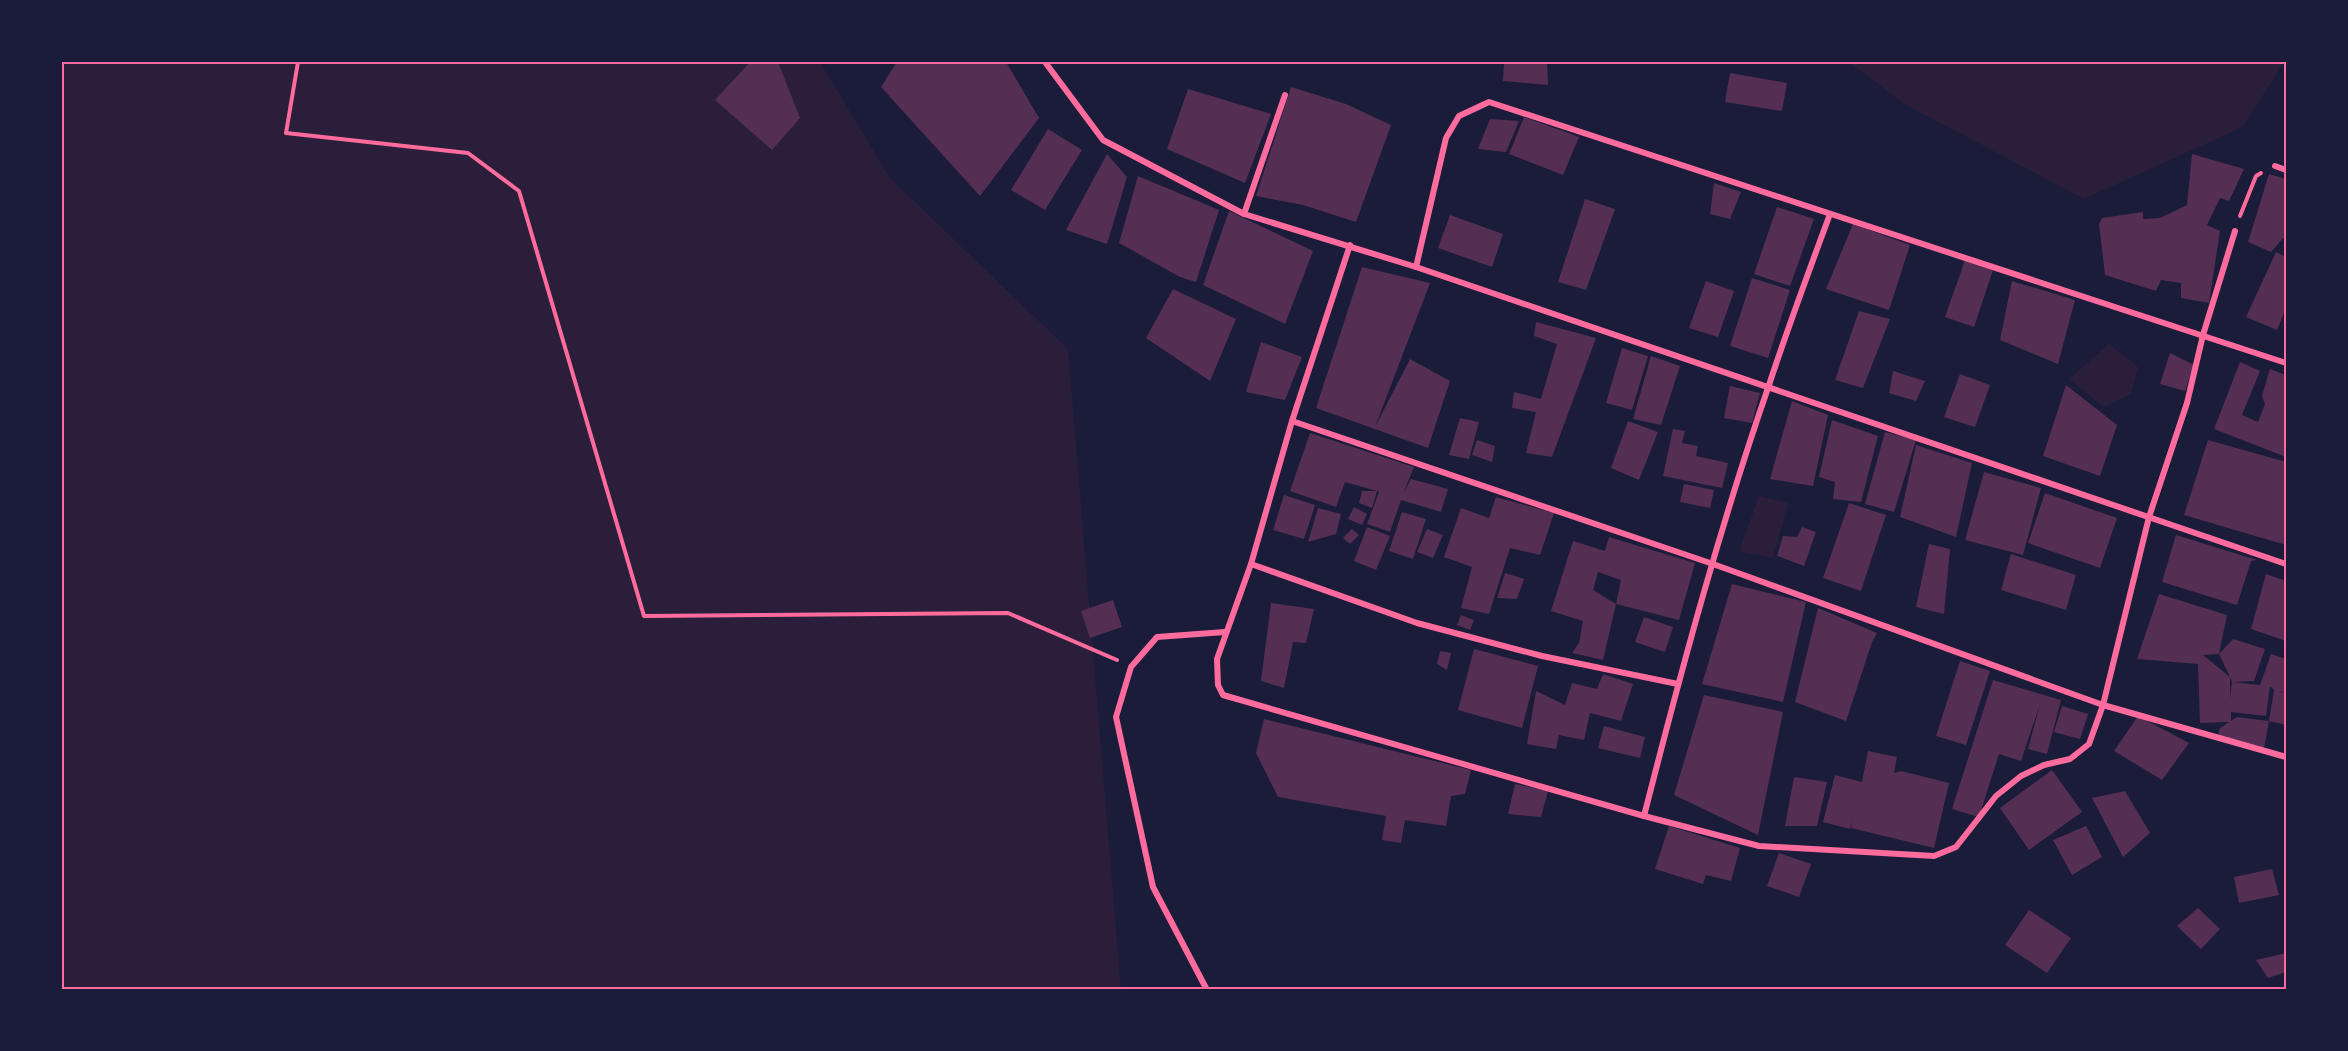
<svg xmlns="http://www.w3.org/2000/svg" width="2348" height="1051" viewBox="0 0 2348 1051" font-family="Jost,sans-serif">
	<rect width="100%" height="100%" fill="#1b1b3a"/>
	<g fill="#2a1e3b">
		<path d="M 62,62 L 820,62 L 890,178 L 1068,349 L 1121,989 L 62,989 Z"/>
		<path d="M 1849,62 L 2284,62 L 2243,127 L 2084,199 L 1904,104 Z"/>
		<path d="M 2109,344 L 2138,367 L 2131,394 L 2104,407 L 2069,379 Z"/>
		<path d="M 1759,496 L 1788,503 L 1773,558 L 1739,551 Z"/>
	</g>
	<g fill="#542f53" fill-rule="evenodd">
		<path d="M 750,62 L 778,62 L 800,118 L 772,150 L 715,100 Z"/>
		<path d="M 897,62 L 1006,62 L 1039,118 L 980,196 L 881,87 Z"/>
		<path d="M 1504,62 L 1547,62 L 1548,85 L 1503,81 Z"/>
		<path d="M 1730,73 L 1787,83 L 1782,111 L 1725,102 Z"/>
		<path d="M 1291,87 L 1346,104 L 1391,125 L 1356,222 L 1303,205 L 1256,196 Z"/>
		<path d="M 1188,89 L 1271,114 L 1245,183 L 1167,149 Z"/>
		<path d="M 1524,117 L 1579,137 L 1563,175 L 1509,154 Z"/>
		<path d="M 1490,119 L 1519,121 L 1506,152 L 1478,149 Z"/>
		<path d="M 1048,129 L 1082,150 L 1045,210 L 1011,190 Z"/>
		<path d="M 1107,154 L 1127,177 L 1107,244 L 1066,230 Z"/>
		<path d="M 2192,154 L 2244,169 L 2229,201 L 2220,198 L 2207,225 L 2220,231 L 2209,303 L 2181,298 L 2181,283 L 2161,280 L 2156,291 L 2105,275 L 2099,224 L 2102,218 L 2143,212 L 2143,219 L 2160,218 L 2187,205 Z"/>
		<path d="M 2269,174 L 2286,179 L 2286,239 L 2283,238 L 2271,252 L 2248,242 Z"/>
		<path d="M 1138,176 L 1219,210 L 1196,282 L 1180,277 L 1119,243 Z"/>
		<path d="M 1714,183 L 1741,192 L 1730,219 L 1710,214 Z"/>
		<path d="M 1585,199 L 1615,209 L 1586,290 L 1558,282 Z"/>
		<path d="M 1777,207 L 1814,219 L 1790,286 L 1754,274 Z"/>
		<path d="M 1229,211 L 1313,251 L 1285,324 L 1203,285 Z"/>
		<path d="M 1450,215 L 1503,234 L 1492,267 L 1438,248 Z"/>
		<path d="M 1853,224 L 1910,245 L 1889,310 L 1826,289 Z"/>
		<path d="M 2276,252 L 2286,257 L 2286,308 L 2277,330 L 2246,317 Z"/>
		<path d="M 1965,260 L 1993,270 L 1974,327 L 1945,317 Z"/>
		<path d="M 1362,267 L 1430,283 L 1375,427 L 1410,359 L 1450,381 L 1428,448 L 1316,408 Z"/>
		<path d="M 1752,278 L 1790,290 L 1768,358 L 1730,346 Z"/>
		<path d="M 1706,281 L 1734,291 L 1718,337 L 1689,328 Z"/>
		<path d="M 2012,281 L 2075,300 L 2058,364 L 2000,340 Z"/>
		<path d="M 1173,289 L 1236,319 L 1210,381 L 1146,338 Z"/>
		<path d="M 1859,311 L 1890,319 L 1863,388 L 1835,380 Z"/>
		<path d="M 1536,322 L 1596,338 L 1552,457 L 1526,453 L 1536,412 L 1512,408 L 1514,392 L 1541,399 L 1557,344 L 1534,336 Z"/>
		<path d="M 1261,342 L 1302,357 L 1285,400 L 1246,392 Z"/>
		<path d="M 1622,348 L 1648,356 L 1632,410 L 1606,403 Z"/>
		<path d="M 2170,353 L 2194,365 L 2185,391 L 2160,384 Z"/>
		<path d="M 1651,356 L 1680,366 L 1661,425 L 1633,419 Z"/>
		<path d="M 2240,362 L 2260,371 L 2242,415 L 2258,422 L 2265,404 L 2262,396 L 2270,369 L 2286,375 L 2286,457 L 2214,429 Z"/>
		<path d="M 1893,371 L 1925,381 L 1916,401 L 1889,393 Z"/>
		<path d="M 1960,374 L 1990,385 L 1975,427 L 1944,417 Z"/>
		<path d="M 2066,385 L 2117,425 L 2100,476 L 2043,456 Z"/>
		<path d="M 1730,386 L 1760,393 L 1752,423 L 1724,418 Z"/>
		<path d="M 1792,401 L 1828,415 L 1813,486 L 1770,479 Z"/>
		<path d="M 1460,418 L 1479,422 L 1469,459 L 1449,455 Z"/>
		<path d="M 1832,420 L 1878,436 L 1861,502 L 1833,499 L 1835,482 L 1819,477 Z"/>
		<path d="M 1628,421 L 1658,432 L 1639,480 L 1611,468 Z"/>
		<path d="M 1673,429 L 1685,431 L 1682,443 L 1698,446 L 1696,456 L 1728,463 L 1722,488 L 1663,476 Z"/>
		<path d="M 1885,432 L 1916,440 L 1894,512 L 1865,504 Z"/>
		<path d="M 1310,433 L 1414,467 L 1403,494 L 1411,479 L 1448,489 L 1441,512 L 1401,500 L 1390,532 L 1367,524 L 1379,492 L 1377,491 L 1372,508 L 1359,503 L 1362,491 L 1377,491 L 1345,482 L 1336,507 L 1290,491 Z"/>
		<path d="M 1477,440 L 1495,446 L 1492,462 L 1472,455 Z"/>
		<path d="M 2208,440 L 2286,462 L 2286,545 L 2184,515 Z"/>
		<path d="M 1916,445 L 1972,463 L 1956,537 L 1900,517 Z"/>
		<path d="M 1984,472 L 2041,488 L 2023,555 L 1965,540 Z"/>
		<path d="M 1684,484 L 1714,490 L 1710,508 L 1680,502 Z"/>
		<path d="M 2045,493 L 2117,518 L 2100,568 L 2028,543 Z"/>
		<path d="M 1284,495 L 1315,505 L 1304,539 L 1273,530 Z"/>
		<path d="M 1496,497 L 1554,513 L 1540,555 L 1510,548 L 1489,614 L 1461,608 L 1472,567 L 1444,557 L 1461,508 L 1489,518 Z"/>
		<path d="M 1849,503 L 1886,515 L 1861,591 L 1823,578 Z"/>
		<path d="M 1354,507 L 1367,514 L 1362,525 L 1348,519 Z"/>
		<path d="M 1318,508 L 1341,514 L 1336,534 L 1308,542 Z"/>
		<path d="M 1402,512 L 1426,519 L 1413,559 L 1389,551 Z"/>
		<path d="M 1367,527 L 1390,536 L 1376,570 L 1354,561 Z"/>
		<path d="M 1802,527 L 1816,532 L 1804,566 L 1777,556 L 1783,536 L 1797,537 Z"/>
		<path d="M 1352,529 L 1359,535 L 1350,544 L 1343,538 Z"/>
		<path d="M 1427,529 L 1443,535 L 1433,558 L 1417,552 Z"/>
		<path d="M 2176,535 L 2257,560 L 2251,561 L 2237,605 L 2162,582 Z"/>
		<path d="M 1609,537 L 1695,563 L 1679,620 L 1616,604 L 1603,660 L 1572,653 L 1579,643 L 1583,621 L 1551,611 L 1573,541 L 1605,551 ZM 1598,572 L 1621,580 L 1616,604 L 1593,590 Z"/>
		<path d="M 1929,544 L 1950,549 L 1944,614 L 1916,607 Z"/>
		<path d="M 2011,554 L 2076,575 L 2066,610 L 2001,590 Z"/>
		<path d="M 1505,573 L 1524,579 L 1517,599 L 1497,598 Z"/>
		<path d="M 2266,574 L 2286,581 L 2286,641 L 2251,629 Z"/>
		<path d="M 1732,584 L 1806,602 L 1783,702 L 1702,684 Z"/>
		<path d="M 2159,594 L 2227,615 L 2219,654 L 2203,655 L 2230,677 L 2230,699 L 2232,682 L 2260,685 L 2271,654 L 2286,659 L 2286,693 L 2279,691 L 2286,694 L 2286,725 L 2269,721 L 2274,690 L 2270,686 L 2266,716 L 2231,712 L 2231,721 L 2237,717 L 2269,721 L 2264,748 L 2218,736 L 2220,728 L 2229,722 L 2200,723 L 2198,664 L 2137,659 Z"/>
		<path d="M 1113,600 L 1122,627 L 1090,638 L 1081,611 Z"/>
		<path d="M 1271,603 L 1314,609 L 1306,643 L 1293,642 L 1284,688 L 1261,681 Z"/>
		<path d="M 1818,608 L 1877,633 L 1872,642 L 1846,721 L 1795,702 Z"/>
		<path d="M 1461,615 L 1474,620 L 1470,630 L 1457,625 Z"/>
		<path d="M 1644,617 L 1673,627 L 1665,652 L 1635,642 Z"/>
		<path d="M 2233,639 L 2265,649 L 2254,681 L 2232,682 L 2230,677 L 2219,654 Z"/>
		<path d="M 1474,649 L 1538,666 L 1522,728 L 1458,710 Z"/>
		<path d="M 1440,651 L 1451,653 L 1447,670 L 1437,664 Z"/>
		<path d="M 1960,661 L 1990,671 L 1966,745 L 1936,736 Z"/>
		<path d="M 1603,674 L 1633,684 L 1621,721 L 1590,713 L 1584,740 L 1559,735 L 1556,749 L 1527,744 L 1536,691 L 1565,705 L 1572,683 L 1597,689 Z"/>
		<path d="M 1993,680 L 2061,700 L 2047,754 L 2028,749 L 2040,704 L 2021,761 L 1999,754 L 1979,817 L 1952,809 Z"/>
		<path d="M 1704,695 L 1783,712 L 1758,835 L 1674,795 Z"/>
		<path d="M 2062,706 L 2088,714 L 2080,739 L 2054,732 Z"/>
		<path d="M 2138,716 L 2189,743 L 2162,780 L 2114,751 Z"/>
		<path d="M 1264,719 L 1471,770 L 1465,794 L 1451,796 L 1446,826 L 1405,820 L 1401,843 L 1382,840 L 1386,816 L 1278,797 L 1256,753 Z"/>
		<path d="M 1604,726 L 1645,737 L 1640,758 L 1598,748 Z"/>
		<path d="M 1868,751 L 1897,757 L 1894,773 L 1901,771 L 1949,783 L 1934,848 L 1851,828 L 1852,821 L 1850,829 L 1823,822 L 1835,775 L 1862,782 Z"/>
		<path d="M 2052,770 L 2082,812 L 2029,850 L 2000,808 Z"/>
		<path d="M 1794,777 L 1827,782 L 1817,826 L 1785,826 Z"/>
		<path d="M 1515,784 L 1548,791 L 1541,817 L 1508,814 Z"/>
		<path d="M 2125,791 L 2150,833 L 2123,857 L 2092,798 Z"/>
		<path d="M 1669,826 L 1740,848 L 1731,881 L 1706,875 L 1703,884 L 1655,869 Z"/>
		<path d="M 2086,826 L 2102,857 L 2072,875 L 2053,840 Z"/>
		<path d="M 1779,853 L 1811,864 L 1799,897 L 1767,886 Z"/>
		<path d="M 2272,869 L 2279,895 L 2239,903 L 2234,877 Z"/>
		<path d="M 2198,908 L 2220,929 L 2201,949 L 2177,926 Z"/>
		<path d="M 2029,910 L 2071,938 L 2047,973 L 2005,945 Z"/>
		<path d="M 2286,953 L 2286,972 L 2268,978 L 2256,960 Z"/>
	</g>
	<g fill="none" stroke-linecap="round" stroke-linejoin="round">
		<g stroke="#ff6b9d" stroke-width="4">
			<path d="M 298,62 L 286,133 L 468,153 L 519,191 L 644,616 L 1008,613 L 1117,660"/>
			<path d="M 2240,216 L 2256,176 L 2261,173"/>
		</g>
		<g stroke="#ff6b9d" stroke-width="6">
			<path d="M 1045,62 L 1103,140 L 1244,214 L 1416,267 L 2286,564"/>
			<path d="M 2275,166 L 2286,170"/>
			<path d="M 1244,214 L 1285,95"/>
			<path d="M 1350,245 L 1292,421 L 1251,564 L 1217,659 L 1218,685 L 1223,695 L 1644,816 L 1759,846 L 1934,856 L 1956,847 L 1996,796 L 2021,776 L 2044,765 L 2070,759 L 2089,744 L 2103,705 L 2149,517 L 2187,403 L 2203,335 L 2235,231"/>
			<path d="M 1416,267 L 1446,138 L 1459,116 L 1489,102 L 2286,363"/>
			<path d="M 1292,421 L 1713,564 L 2103,705 L 2286,757"/>
			<path d="M 1251,564 L 1417,623 L 1542,656 L 1678,684"/>
			<path d="M 1644,816 C 1681,671 1720,526 1769,385 C 1788,327 1809,271 1830,214"/>
			<path d="M 1207,990 L 1153,887 L 1116,717 L 1131,667 L 1157,637 L 1225,632"/>
		</g>
	</g>
	<rect width="2348" height="1051" fill="none" stroke="#1b1b3a" stroke-width="126"/>
	<rect x="63" y="63" width="2222" height="925" fill="none" stroke="#ff6b9d" stroke-width="2"/>
</svg>
